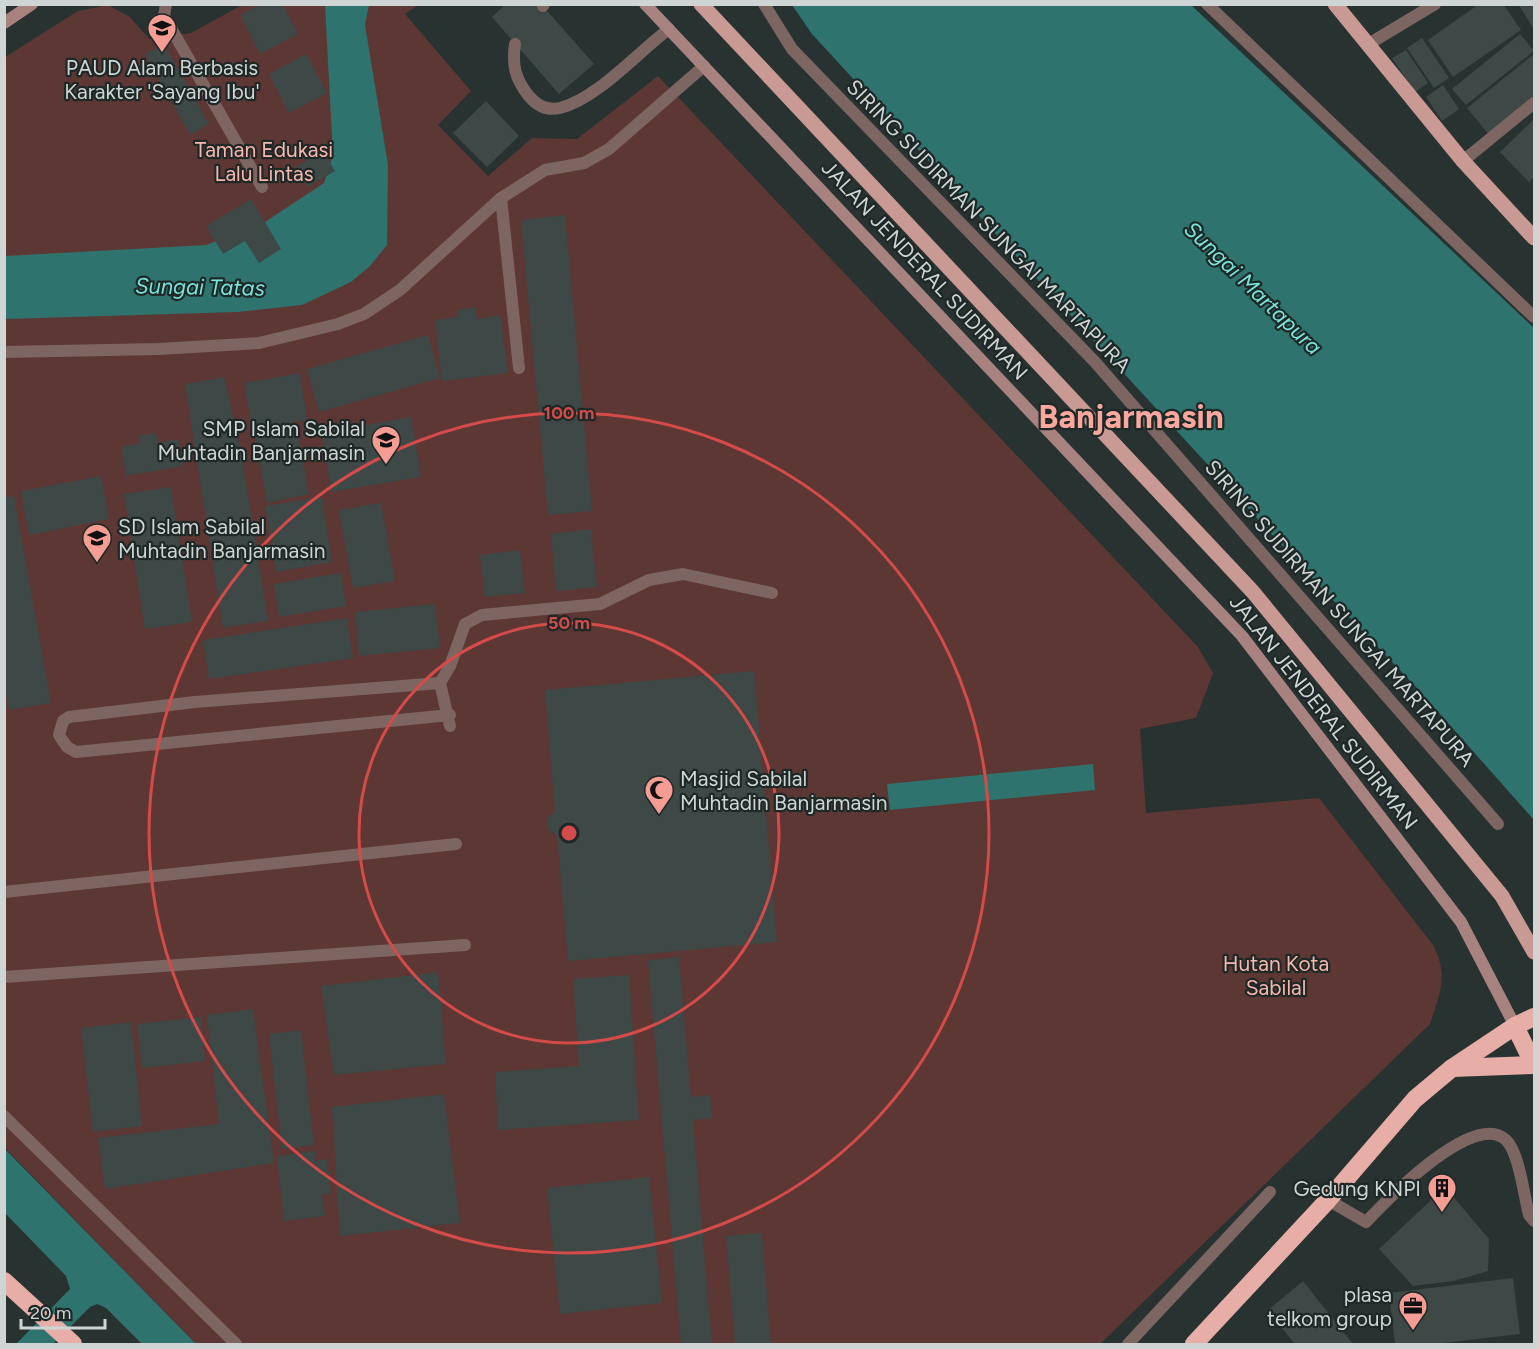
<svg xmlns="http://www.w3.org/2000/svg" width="1539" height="1349" viewBox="0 0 1539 1349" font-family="Figtree,sans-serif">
	<rect width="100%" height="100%" fill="#273231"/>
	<path fill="#5d3733" d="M 108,5 L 130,17 L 149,39 L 191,33 L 242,5 L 418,5 L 405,14 L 471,91 L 438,125 L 488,176 L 532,138 L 577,139 L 658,76 L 1198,647 L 1213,673 L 1196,718 L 1140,729 L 1146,813 L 1319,798 L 1433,945 C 1449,976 1440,993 1430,1024 L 1100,1344 L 196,1344 L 5,1148 L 5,57 L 78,11 Z"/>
	<g fill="#2f736f">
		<path d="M 325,5 L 369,5 L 365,25 L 388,165 L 387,245 L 370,266 L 351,282 L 302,305 L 238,312 L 5,319 L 5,256 L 206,245 L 265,222 L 324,183 L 333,155 Z"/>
		<path d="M 792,5 L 1191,5 L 1534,328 L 1534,820 L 1416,687 L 1311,577 L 812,34 Z"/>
		<path d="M 1093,764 L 1095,790 L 890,810 L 887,784 Z"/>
		<path d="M 4,1148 L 196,1344 L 142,1344 L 106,1308 L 97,1304 L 90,1307 L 53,1344 L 16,1344 L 70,1289 L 66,1276 L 5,1213 Z"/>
	</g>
	<g fill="#3d4847">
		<path d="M 261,4 L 282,4 L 298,34 L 260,54 L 240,15 Z"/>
		<path d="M 506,4 L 541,4 L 594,64 L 559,94 L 492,17 Z"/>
		<path d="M 1479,4 L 1503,4 L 1521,30 L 1453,77 L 1428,40 Z"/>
		<path d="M 1518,4 L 1534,4 L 1534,29 Z"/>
		<path d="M 1520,34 L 1534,51 L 1466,105 L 1452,89 Z"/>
		<path d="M 1422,38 L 1449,78 L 1434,88 L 1407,48 Z"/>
		<path d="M 164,44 L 209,124 L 190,135 L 145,54 Z"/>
		<path d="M 1406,50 L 1428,83 L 1415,92 L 1392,58 Z"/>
		<path d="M 306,54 L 327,93 L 289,113 L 269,74 Z"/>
		<path d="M 1534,54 L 1534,99 L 1489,135 L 1467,108 Z"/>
		<path d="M 1443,85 L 1459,109 L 1442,121 L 1426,97 Z"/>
		<path d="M 486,101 L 519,136 L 487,167 L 453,133 Z"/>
		<path d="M 1534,119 L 1534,177 L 1529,182 L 1500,152 Z"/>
		<path d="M 323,151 L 335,171 L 308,187 L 296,167 Z"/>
		<path d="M 251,199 L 281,249 L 259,263 L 245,241 L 223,254 L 206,226 Z"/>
		<path d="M 565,215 L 592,511 L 548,515 L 521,220 Z"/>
		<path d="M 475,307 L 477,319 L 500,315 L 508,373 L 442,381 L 435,320 L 457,317 L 457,310 Z"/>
		<path d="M 428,335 L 440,378 L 319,412 L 307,369 Z"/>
		<path d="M 300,373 L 307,420 L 252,429 L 244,383 Z"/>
		<path d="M 224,377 L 241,452 L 268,621 L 223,628 L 185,384 Z"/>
		<path d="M 411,417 L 421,477 L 331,492 L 322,433 Z"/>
		<path d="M 297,428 L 309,494 L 267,503 L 255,437 Z"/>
		<path d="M 156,433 L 158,443 L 178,439 L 183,466 L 126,476 L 121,447 L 140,443 L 138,436 Z"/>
		<path d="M 101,476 L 109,519 L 29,535 L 21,491 Z"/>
		<path d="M 171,487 L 192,622 L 145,629 L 124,494 Z"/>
		<path d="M 14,496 L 51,703 L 9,710 L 4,685 L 4,498 Z"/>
		<path d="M 322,497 L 332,562 L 276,572 L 265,506 Z"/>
		<path d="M 381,503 L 395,581 L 353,588 L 339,510 Z"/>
		<path d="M 591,529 L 597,587 L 556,591 L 551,534 Z"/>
		<path d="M 520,550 L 525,593 L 485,597 L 480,555 Z"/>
		<path d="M 341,573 L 346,606 L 279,617 L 274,584 Z"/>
		<path d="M 435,604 L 440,648 L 359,656 L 355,612 Z"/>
		<path d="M 347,618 L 353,658 L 209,679 L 203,640 Z"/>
		<path d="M 754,671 L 777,942 L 568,961 L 557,835 L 550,831 L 547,824 L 549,816 L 555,812 L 545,690 Z"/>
		<path d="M 679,957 L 691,1097 L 710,1095 L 712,1118 L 693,1120 L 712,1344 L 681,1344 L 648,960 Z"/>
		<path d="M 438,972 L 446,1064 L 334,1075 L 321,986 Z"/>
		<path d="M 629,975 L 639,1120 L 498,1130 L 495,1072 L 579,1066 L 573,979 Z"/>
		<path d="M 253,1009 L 274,1163 L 105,1189 L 98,1138 L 219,1124 L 207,1015 Z"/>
		<path d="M 201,1017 L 205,1061 L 142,1068 L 137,1024 Z"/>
		<path d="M 131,1022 L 142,1126 L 93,1132 L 81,1028 Z"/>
		<path d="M 301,1030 L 314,1145 L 282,1149 L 269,1034 Z"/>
		<path d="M 444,1094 L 460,1223 L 340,1236 L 332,1107 Z"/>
		<path d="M 315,1151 L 316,1161 L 327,1159 L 331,1193 L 322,1195 L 325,1216 L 284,1221 L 277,1156 Z"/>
		<path d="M 649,1177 L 662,1303 L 560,1314 L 547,1188 Z"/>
		<path d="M 1445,1187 L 1489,1239 L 1488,1271 L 1454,1281 L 1413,1286 L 1379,1249 Z"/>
		<path d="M 762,1233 L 771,1344 L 735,1344 L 726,1236 Z"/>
		<path d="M 1513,1278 L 1520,1334 L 1435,1344 L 1395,1344 L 1389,1293 Z"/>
		<path d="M 1303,1281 L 1353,1344 L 1295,1344 L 1267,1311 Z"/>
	</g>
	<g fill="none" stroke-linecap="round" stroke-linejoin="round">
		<g stroke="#7d6562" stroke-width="12">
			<path d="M 166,4 L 164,16 L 262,187"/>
			<path d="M 543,6 L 544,4"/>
			<path d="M 515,44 C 512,65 515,78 528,95 C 536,105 547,111 560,108 C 597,99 638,52 669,29"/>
			<path d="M 501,198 L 519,368"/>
			<path d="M 4,352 L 159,349 L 259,343 L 338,324 L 364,314 L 400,290 L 501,198 L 545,170 L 584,163 L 609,149 L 704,66"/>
			<path d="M 440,683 L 450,666 L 465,624 L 482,615 L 600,604 L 649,580 L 683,574 L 772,593"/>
			<path d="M 450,715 L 76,752 L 67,747 L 59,735 L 63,721 L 69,717 L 195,702 L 440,683 L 450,726"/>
			<path d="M 4,892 L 456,844"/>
			<path d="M 4,977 L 465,945"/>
			<path d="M 4,1116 L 236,1344"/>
			<path d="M 1328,1200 L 1366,1222 C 1386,1201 1474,1109 1506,1140 C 1519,1152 1524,1196 1529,1215 L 1534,1221"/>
			<path d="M 1128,1344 L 1270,1192"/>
		</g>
		<g stroke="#7d6562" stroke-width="12">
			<path d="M 764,4 L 792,49 L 1095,362 L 1498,824"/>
			<path d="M 1207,4 L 1534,317"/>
			<path d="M 1367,45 L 1435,4"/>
			<path d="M 1463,161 L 1534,103"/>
		</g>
		<g stroke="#a8827e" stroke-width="12">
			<path d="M 645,4 L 1242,636 L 1461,922 L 1515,1026"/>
			<path d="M 4,23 L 32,4"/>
		</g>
		<g stroke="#c99993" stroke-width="15">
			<path d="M 701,4 L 1253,592 L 1502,896 L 1534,952"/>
			<path d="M 1335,4 L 1463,161 L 1534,238"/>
		</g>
		<g stroke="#e7aea7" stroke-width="18">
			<path d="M 1515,1026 L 1534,1065"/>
			<path d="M 1452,1068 L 1534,1065"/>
			<path d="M 4,1281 L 73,1344"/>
			<path d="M 1194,1344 L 1328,1200 L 1415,1099 L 1452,1068 L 1515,1026 L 1534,1017"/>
		</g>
	</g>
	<g fill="none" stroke="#d44b4a" stroke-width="3">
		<circle cx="569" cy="833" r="210"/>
		<circle cx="569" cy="833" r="420"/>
	</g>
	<defs>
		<g id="school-pin" transform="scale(1.5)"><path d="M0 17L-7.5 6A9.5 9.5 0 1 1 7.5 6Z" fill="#f59c93" stroke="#1d2827"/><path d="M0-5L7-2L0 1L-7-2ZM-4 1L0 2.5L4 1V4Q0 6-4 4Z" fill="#111"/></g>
		<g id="mosque-pin" transform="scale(1.5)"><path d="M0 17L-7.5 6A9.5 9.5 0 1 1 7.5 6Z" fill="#f59c93" stroke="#1d2827"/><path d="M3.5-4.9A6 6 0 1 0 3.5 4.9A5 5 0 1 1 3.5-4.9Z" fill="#111"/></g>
		<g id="building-pin" transform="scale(1.5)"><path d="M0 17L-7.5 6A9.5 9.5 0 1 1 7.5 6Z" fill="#f59c93" stroke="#1d2827"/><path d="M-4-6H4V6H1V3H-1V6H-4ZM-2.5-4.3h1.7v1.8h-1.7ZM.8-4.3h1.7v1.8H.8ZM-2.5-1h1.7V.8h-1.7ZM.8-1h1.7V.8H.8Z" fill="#111"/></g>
		<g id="office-pin" transform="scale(1.5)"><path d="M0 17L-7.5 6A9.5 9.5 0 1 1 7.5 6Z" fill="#f59c93" stroke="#1d2827"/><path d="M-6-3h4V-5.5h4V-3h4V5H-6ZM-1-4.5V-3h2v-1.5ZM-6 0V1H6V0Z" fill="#111"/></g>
	</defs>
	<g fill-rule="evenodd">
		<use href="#school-pin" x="162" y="28"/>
		<use href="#school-pin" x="386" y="440"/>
		<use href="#school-pin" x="97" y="538"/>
		<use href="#mosque-pin" x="659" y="790"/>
		<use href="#building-pin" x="1442" y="1188"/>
		<use href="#office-pin" x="1413" y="1306"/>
	</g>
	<g text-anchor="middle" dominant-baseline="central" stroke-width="4.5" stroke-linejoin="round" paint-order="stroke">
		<g font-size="21" fill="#ced5d4" stroke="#1d2827" text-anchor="end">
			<text x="162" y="67" text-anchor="middle">PAUD Alam Berbasis<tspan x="162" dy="24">Karakter 'Sayang Ibu'</tspan></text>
			<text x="365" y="428">SMP Islam Sabilal<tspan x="365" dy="24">Muhtadin Banjarmasin</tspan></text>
			<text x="118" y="526" text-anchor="start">SD Islam Sabilal<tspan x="118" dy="24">Muhtadin Banjarmasin</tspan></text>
			<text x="680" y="778" text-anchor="start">Masjid Sabilal<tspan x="680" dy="24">Muhtadin Banjarmasin</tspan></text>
			<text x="1421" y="1188">Gedung KNPI</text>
			<text x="1392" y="1294">plasa<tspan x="1392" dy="24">telkom group</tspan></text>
		</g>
		<g font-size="21" fill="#f9b6ae" stroke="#1d2827">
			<text x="264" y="149">Taman Edukasi<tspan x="264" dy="24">Lalu Lintas</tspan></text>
			<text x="1276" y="963">Hutan Kota<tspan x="1276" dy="24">Sabilal</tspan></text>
		</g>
		<g font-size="21" fill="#ced5d4" stroke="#1d2827">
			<text transform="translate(989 226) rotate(46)">SIRING SUDIRMAN SUNGAI MARTAPURA</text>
			<text transform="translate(925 270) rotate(47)">JALAN JENDERAL SUDIRMAN</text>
			<text transform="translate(1340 613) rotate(49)">SIRING SUDIRMAN SUNGAI MARTAPURA</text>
			<text transform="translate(1324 712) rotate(52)">JALAN JENDERAL SUDIRMAN</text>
		</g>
		<g font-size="22" font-style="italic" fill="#7ae3db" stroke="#1d2827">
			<text transform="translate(200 287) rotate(1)">Sungai Tatas</text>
			<text transform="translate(1253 288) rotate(44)">Sungai Martapura</text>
		</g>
		<g font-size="33" font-weight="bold" fill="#faa79e" stroke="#1d2827">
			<text x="1131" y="416">Banjarmasin</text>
		</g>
	</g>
	<circle cx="569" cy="833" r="9" fill="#d44b4a" stroke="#1d2827" stroke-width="3"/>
	<g font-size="18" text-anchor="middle" font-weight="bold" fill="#d44b4a" stroke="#1d2827" stroke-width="4.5" stroke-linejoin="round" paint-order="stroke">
		<text x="569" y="419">100 m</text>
		<text x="569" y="629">50 m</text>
	</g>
	<rect width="1539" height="1349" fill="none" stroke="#ced5d4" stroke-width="12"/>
	<path d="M21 1319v9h84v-9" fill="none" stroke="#ced5d4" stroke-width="3"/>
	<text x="30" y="1319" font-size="18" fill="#ced5d4" stroke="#1d2827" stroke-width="4.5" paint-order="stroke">20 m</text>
</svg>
